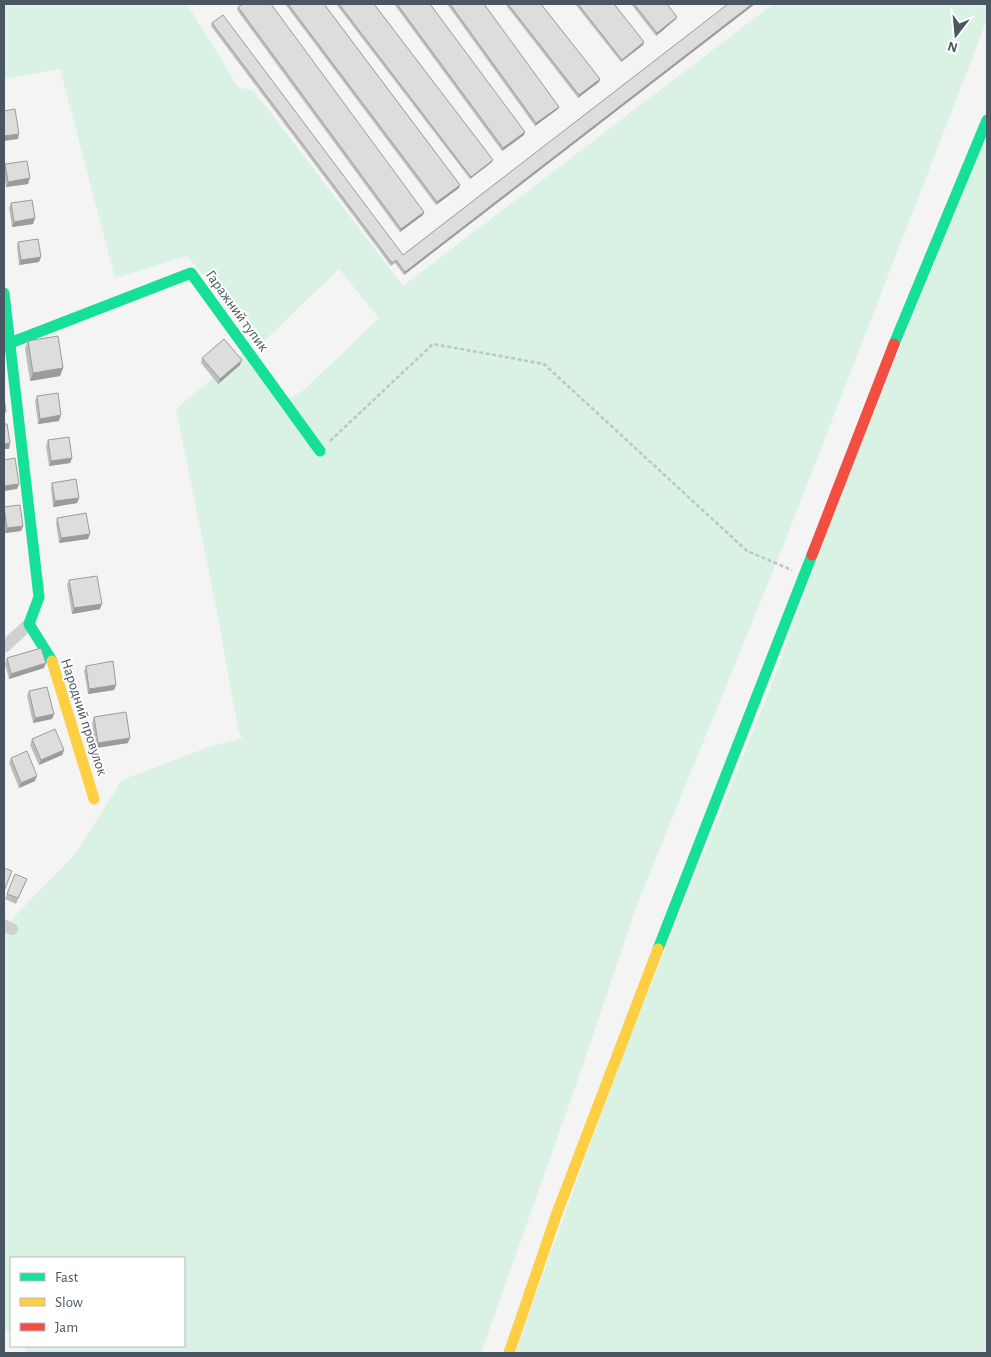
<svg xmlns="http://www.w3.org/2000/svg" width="991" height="1357" viewBox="0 0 991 1357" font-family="'Alegreya Sans',sans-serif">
	<rect width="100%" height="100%" fill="#f4f4f4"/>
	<g fill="#d9f2e3">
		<path d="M 4,4 L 187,4 L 238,87 L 254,91 L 403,286 L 773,4 L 987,4 L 987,19 L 982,33 L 786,539 L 636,907 L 582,1068 L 481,1353 L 29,1353 L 22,1346 L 184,1346 L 184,1258 L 11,1258 L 11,1335 L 4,1327 L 4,932 L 14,917 L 76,853 L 122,780 L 206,748 L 242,738 L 238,729 L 215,601 L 176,409 L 244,352 L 281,402 L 304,390 L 379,318 L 339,269 L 262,343 L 187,256 L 115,278 L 60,69 L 4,79 Z"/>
		<path d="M 987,135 L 987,1353 L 516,1353 L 524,1327 L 620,1062 L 770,689 L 845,482 Z"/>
	</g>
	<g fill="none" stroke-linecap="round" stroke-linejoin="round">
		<path stroke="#bcc7c4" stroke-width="2.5" stroke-dasharray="4 2.5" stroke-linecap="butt" d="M 330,441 L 433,344 L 544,364 L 747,551 L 792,570"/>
		<g stroke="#ced0d2" stroke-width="12">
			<path d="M 4,647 L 29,624"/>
			<path d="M 4,925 L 12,929"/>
		</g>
		<g stroke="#16e098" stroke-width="11">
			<path d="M 4,293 L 39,597 L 29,624 L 52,661"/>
			<path d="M 10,343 L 191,273 L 320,451"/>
			<path d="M 894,344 L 987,120"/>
			<path d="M 658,949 L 812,555"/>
		</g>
		<g stroke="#ffcf43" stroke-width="11">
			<path d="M 52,661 L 94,799"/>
			<path d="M 509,1353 L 557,1213 L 658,949"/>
		</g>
		<path stroke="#f24e42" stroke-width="11" d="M 812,555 L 894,344"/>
	</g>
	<g fill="#bebebf">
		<path d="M 285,4 L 324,4 L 460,185 L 459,188 L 436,205 Z"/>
		<path d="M 336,4 L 374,4 L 493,160 L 492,162 L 470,179 Z"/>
		<path d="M 394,4 L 430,4 L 524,135 L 502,151 Z"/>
		<path d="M 447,4 L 484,4 L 559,107 L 558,109 L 535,126 Z"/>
		<path d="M 505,4 L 541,4 L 600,79 L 599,82 L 578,98 Z"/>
		<path d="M 575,4 L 614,4 L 644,42 L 643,45 L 621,62 Z"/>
		<path d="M 631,4 L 667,4 L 677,17 L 676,19 L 656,36 Z"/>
		<path d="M 728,4 L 404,275 L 395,263 L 391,266 L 211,26 L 212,23 L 403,255 Z"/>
		<path d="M 238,7 L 424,212 L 423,215 L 400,232 L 237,10 Z"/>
		<path d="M 5,164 L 28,184 L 6,187 L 4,175 L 4,167 Z"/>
		<path d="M 11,203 L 35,218 L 33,224 L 12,227 L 9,208 Z"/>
		<path d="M 18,242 L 39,262 L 19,265 L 17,247 Z"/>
		<path d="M 28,341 L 63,368 L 60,376 L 30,381 L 25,348 Z"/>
		<path d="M 202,358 L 240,365 L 218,384 L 201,363 Z"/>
		<path d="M 37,396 L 59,421 L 38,424 L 35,401 Z"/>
		<path d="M 48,440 L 72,458 L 70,463 L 49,466 L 46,446 Z"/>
		<path d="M 52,483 L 79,498 L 77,503 L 53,507 L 51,488 Z"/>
		<path d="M 4,507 L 23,526 L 21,531 L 5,533 L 4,523 Z"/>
		<path d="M 57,518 L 88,539 L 59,543 L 56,523 Z"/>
		<path d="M 69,580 L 100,609 L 72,614 L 67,585 Z"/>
		<path d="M 7,658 L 44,668 L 9,679 L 5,664 Z"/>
		<path d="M 86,666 L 116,685 L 114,690 L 88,694 L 84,671 Z"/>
		<path d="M 29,691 L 54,714 L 52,719 L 33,723 L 27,696 Z"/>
		<path d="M 94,717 L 128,743 L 96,748 L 92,723 Z"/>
		<path d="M 32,739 L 64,750 L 62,755 L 39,765 L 30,745 Z"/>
		<path d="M 11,758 L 35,781 L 19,788 L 9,763 Z"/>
		<path d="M 27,879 L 16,904 L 5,899 L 7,894 Z"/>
	</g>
	<g fill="#9b9b9b">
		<path d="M 752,4 L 755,4 L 404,275 L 405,272 Z"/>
		<path d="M 677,17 L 676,19 L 656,36 L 657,33 Z"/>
		<path d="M 644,42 L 643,45 L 621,62 L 622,60 Z"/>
		<path d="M 600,79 L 599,82 L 578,98 L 579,95 Z"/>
		<path d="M 559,107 L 558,109 L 535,126 L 536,123 Z"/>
		<path d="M 525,132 L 524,135 L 502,151 L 503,148 Z"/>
		<path d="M 19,134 L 18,139 L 4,141 L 4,136 Z"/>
		<path d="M 493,160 L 492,162 L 470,179 L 471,177 Z"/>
		<path d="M 30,178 L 28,184 L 6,187 L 8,182 Z"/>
		<path d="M 460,185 L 459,188 L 436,205 L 437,202 Z"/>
		<path d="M 424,212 L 423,215 L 400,232 L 401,229 Z"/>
		<path d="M 35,218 L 33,224 L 12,227 L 14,222 Z"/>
		<path d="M 41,257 L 39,262 L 19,265 L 21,260 Z"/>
		<path d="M 242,360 L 240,365 L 218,384 L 220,379 Z"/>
		<path d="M 63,368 L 60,376 L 30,381 L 33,373 Z"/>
		<path d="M 61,415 L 59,421 L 38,424 L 40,419 Z"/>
		<path d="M 10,443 L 9,449 L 4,449 L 4,444 Z"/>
		<path d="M 72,458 L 70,463 L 49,466 L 51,461 Z"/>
		<path d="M 19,484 L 17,489 L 4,491 L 4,486 Z"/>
		<path d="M 79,498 L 77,503 L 53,507 L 55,501 Z"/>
		<path d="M 23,526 L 21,531 L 5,533 L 7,528 Z"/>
		<path d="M 90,534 L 88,539 L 59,543 L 61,538 Z"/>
		<path d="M 102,604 L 100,609 L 72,614 L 74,608 Z"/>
		<path d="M 46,663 L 44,668 L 9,679 L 11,674 Z"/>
		<path d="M 116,685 L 114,690 L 88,694 L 89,689 Z"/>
		<path d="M 54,714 L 52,719 L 33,723 L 35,718 Z"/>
		<path d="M 130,738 L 128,743 L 96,748 L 98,743 Z"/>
		<path d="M 64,750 L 62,755 L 39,765 L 41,760 Z"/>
		<path d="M 37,776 L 35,781 L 19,788 L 21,783 Z"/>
	</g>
	<g fill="#ddddde" stroke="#9b9b9b">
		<path d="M 243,4 L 271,4 L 424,212 L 401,229 L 238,7 Z"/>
		<path d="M 288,4 L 324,4 L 460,185 L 437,202 Z"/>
		<path d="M 339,4 L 374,4 L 493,160 L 471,177 Z"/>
		<path d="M 397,4 L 430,4 L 525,132 L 503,148 Z"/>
		<path d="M 450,4 L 484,4 L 559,107 L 536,123 Z"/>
		<path d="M 508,4 L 541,4 L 600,79 L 579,95 Z"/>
		<path d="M 578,4 L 614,4 L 644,42 L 622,60 Z"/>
		<path d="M 634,4 L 667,4 L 677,17 L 657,33 Z"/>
		<path d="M 728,4 L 752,4 L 405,272 L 396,260 L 392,263 L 212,23 L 223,15 L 403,255 Z"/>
		<path d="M 15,109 L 19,134 L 4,136 L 4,111 Z"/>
		<path d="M 27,161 L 30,178 L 8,182 L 5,164 Z"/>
		<path d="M 32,200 L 35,218 L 14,222 L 11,203 Z"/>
		<path d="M 38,239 L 41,257 L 21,260 L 18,242 Z"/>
		<path d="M 58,336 L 63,368 L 33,373 L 28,341 Z"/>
		<path d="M 224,339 L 242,360 L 220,379 L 202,358 Z"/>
		<path d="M 58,393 L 61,415 L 40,419 L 37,396 Z"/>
		<path d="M 4,397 L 6,412 L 4,412 Z"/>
		<path d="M 4,424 L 7,424 L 10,443 L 4,444 Z"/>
		<path d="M 69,437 L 72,458 L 51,461 L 48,440 Z"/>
		<path d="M 15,458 L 19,484 L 4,486 L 4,460 Z"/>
		<path d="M 76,479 L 79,498 L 55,501 L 52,483 Z"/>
		<path d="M 20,505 L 23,526 L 7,528 L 4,507 Z"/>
		<path d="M 86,513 L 90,534 L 61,538 L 57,518 Z"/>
		<path d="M 97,576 L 102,604 L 74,608 L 69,580 Z"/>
		<path d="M 41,648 L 46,663 L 11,674 L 7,658 Z"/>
		<path d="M 113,661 L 116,685 L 89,689 L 86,666 Z"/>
		<path d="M 47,687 L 54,714 L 35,718 L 29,691 Z"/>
		<path d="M 126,712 L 130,738 L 98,743 L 94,717 Z"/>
		<path d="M 55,729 L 64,750 L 41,760 L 32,739 Z"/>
		<path d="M 27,751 L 37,776 L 21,783 L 11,758 Z"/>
		<path d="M 4,868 L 12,871 L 4,891 Z"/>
		<path d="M 15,874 L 27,879 L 18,898 L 7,894 Z"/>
	</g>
	<g text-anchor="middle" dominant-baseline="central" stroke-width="4" stroke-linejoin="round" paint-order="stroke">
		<g font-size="15" fill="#4a5661" stroke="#fff">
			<text transform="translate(237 311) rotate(54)">Гаражний тупик</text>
			<text transform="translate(84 717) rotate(72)">Народний провулок</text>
		</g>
	</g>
	<rect width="991" height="1357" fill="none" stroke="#4a5661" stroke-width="10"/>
	<rect x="10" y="1257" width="175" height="90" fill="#ffffff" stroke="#b7bbc0"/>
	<rect x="20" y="1273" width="25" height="8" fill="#16e098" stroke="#b7bbc0"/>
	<text x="55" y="1282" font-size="15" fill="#4a5661">Fast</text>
	<rect x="20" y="1298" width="25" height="8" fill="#ffcf43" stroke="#b7bbc0"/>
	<text x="55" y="1307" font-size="15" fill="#4a5661">Slow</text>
	<rect x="20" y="1323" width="25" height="8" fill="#f24e42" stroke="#b7bbc0"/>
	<text x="55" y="1332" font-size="15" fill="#4a5661">Jam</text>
	<g transform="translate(956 35) rotate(196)" stroke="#ffffff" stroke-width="4" paint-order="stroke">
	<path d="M0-4L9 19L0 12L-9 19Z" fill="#4a5661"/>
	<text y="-8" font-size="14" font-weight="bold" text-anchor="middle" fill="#4a5661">N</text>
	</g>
</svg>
